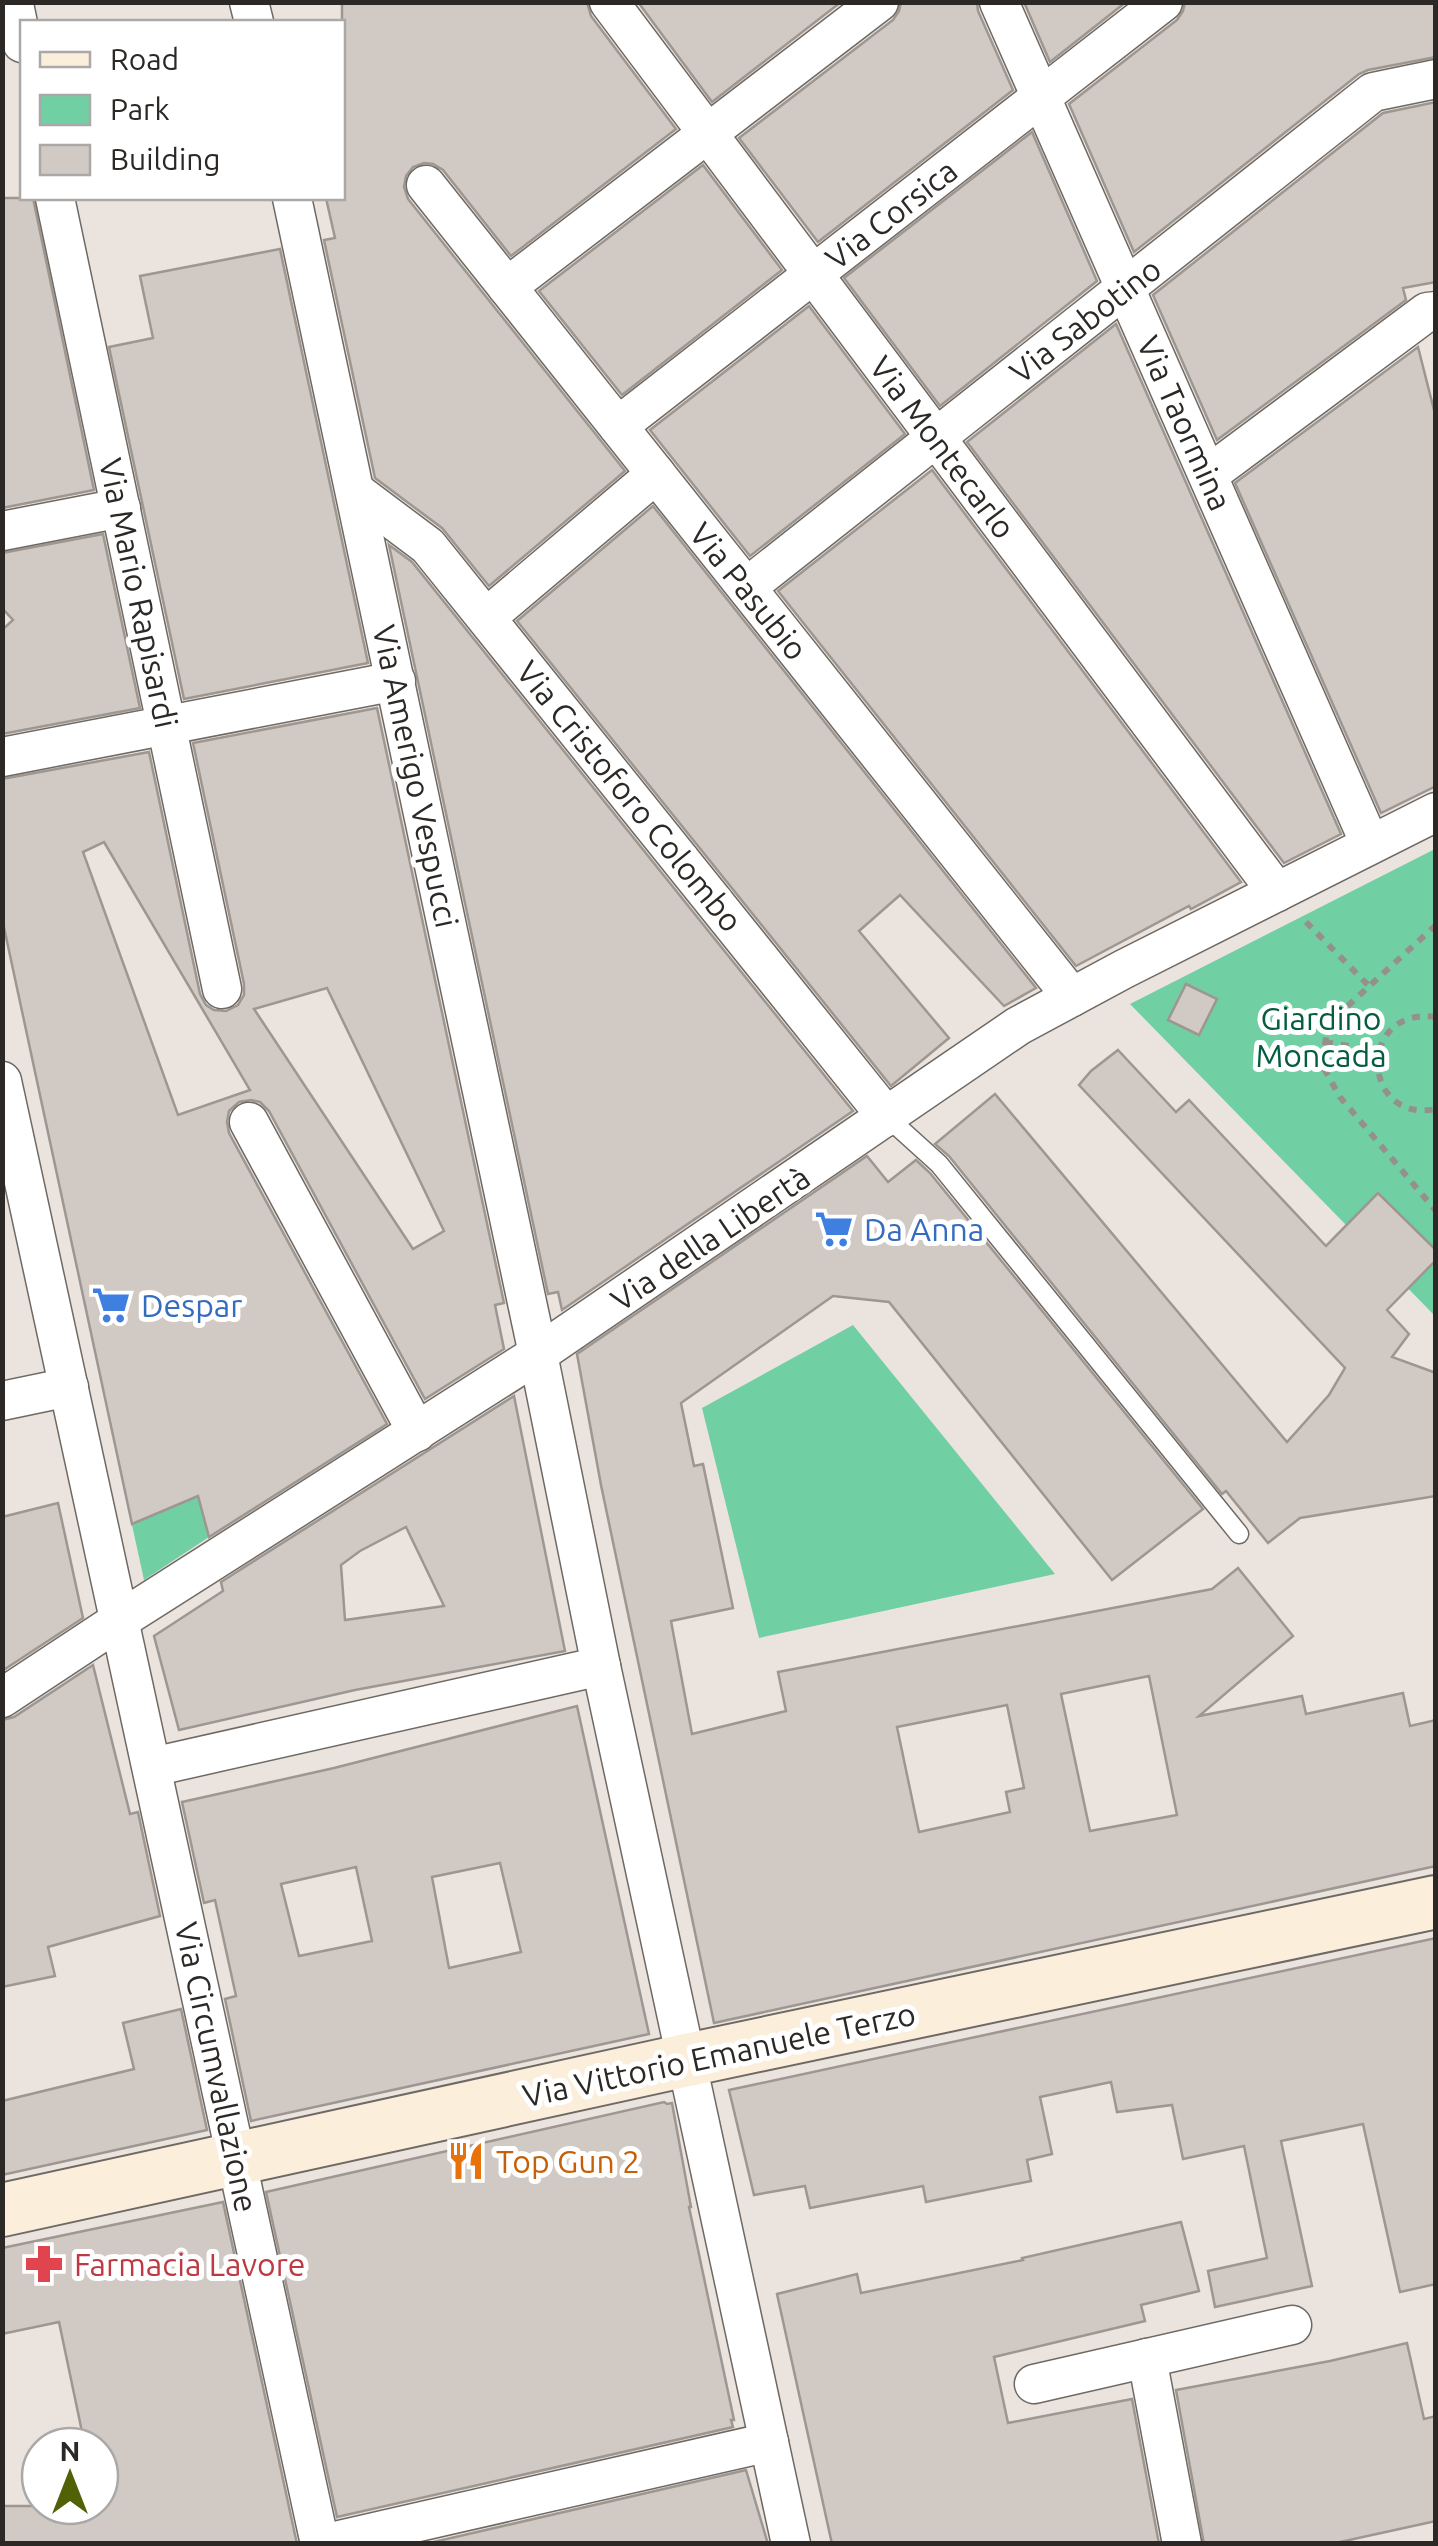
<svg xmlns="http://www.w3.org/2000/svg" width="1438" height="2546" viewBox="0 0 1438 2546" font-family="Ubuntu,sans-serif">
	<rect width="100%" height="100%" fill="#ebe4de"/>
	<g fill="#71cfa4">
		<path d="M 1435,849 L 1435,1316 L 1130,1004 Z"/>
		<path d="M 853,1325 L 1055,1574 L 759,1638 L 702,1408 Z"/>
		<path d="M 198,1496 L 209,1537 L 144,1580 L 132,1525 Z"/>
	</g>
	<g fill="#d1cac4" stroke="#9d9691" stroke-width="2.5" fill-rule="evenodd">
		<path d="M 342,2 L 587,2 L 591,16 L 676,129 L 511,256 L 443,170 L 433,164 L 424,163 L 413,167 L 406,176 L 404,187 L 408,199 L 625,471 L 489,586 L 442,528 L 375,478 L 324,240 L 335,238 L 326,198 L 342,198 Z"/>
		<path d="M 638,2 L 841,2 L 712,102 Z"/>
		<path d="M 901,2 L 977,2 L 978,11 L 1013,90 L 818,242 L 739,138 L 893,20 L 899,11 Z"/>
		<path d="M 1024,2 L 1126,2 L 1050,62 Z"/>
		<path d="M 1185,2 L 1436,2 L 1436,57 L 1368,70 L 1359,74 L 1134,252 L 1069,104 L 1177,20 L 1183,11 Z"/>
		<path d="M 1436,102 L 1436,282 L 1403,288 L 1406,300 L 1217,440 L 1153,295 L 1383,113 Z"/>
		<path d="M 1032,132 L 1097,281 L 940,406 L 844,278 Z"/>
		<path d="M 703,165 L 782,270 L 622,395 L 539,291 Z"/>
		<path d="M 2,198 L 33,198 L 94,490 L 2,508 Z"/>
		<path d="M 280,249 L 368,663 L 184,699 L 109,347 L 153,338 L 140,276 Z"/>
		<path d="M 809,306 L 905,434 L 750,556 L 650,430 Z"/>
		<path d="M 1116,324 L 1341,834 L 1284,863 L 967,442 Z"/>
		<path d="M 1418,347 L 1436,418 L 1436,786 L 1381,813 L 1235,483 Z"/>
		<path d="M 932,470 L 1241,882 L 1191,909 L 1189,906 L 1076,966 L 778,591 Z"/>
		<path d="M 653,506 L 1036,988 L 1004,1006 L 900,895 L 859,931 L 949,1038 L 891,1086 L 517,621 Z"/>
		<path d="M 103,534 L 140,708 L 2,734 L 2,630 L 13,620 L 2,608 L 2,553 Z"/>
		<path d="M 389,545 L 412,562 L 853,1111 L 562,1310 L 558,1292 L 548,1294 Z"/>
		<path d="M 377,708 L 504,1303 L 495,1305 L 504,1349 L 425,1399 L 269,1111 L 260,1102 L 251,1100 L 239,1102 L 229,1111 L 227,1122 L 229,1133 L 387,1424 L 209,1537 L 198,1496 L 132,1524 L 2,918 L 2,779 L 149,752 L 200,994 L 206,1005 L 214,1010 L 226,1011 L 238,1005 L 244,995 L 244,984 L 193,743 ZM 104,842 L 250,1090 L 178,1115 L 83,852 ZM 327,988 L 444,1231 L 413,1249 L 254,1009 Z"/>
		<path d="M 1186,984 L 1217,999 L 1199,1035 L 1168,1020 Z"/>
		<path d="M 1118,1050 L 1176,1112 L 1189,1100 L 1326,1246 L 1378,1193 L 1436,1250 L 1436,1260 L 1387,1310 L 1409,1334 L 1392,1357 L 1436,1373 L 1436,1496 L 1300,1518 L 1268,1543 L 1226,1491 L 1222,1494 L 949,1156 L 935,1144 L 995,1094 L 1287,1442 L 1329,1395 L 1345,1368 L 1079,1085 L 1091,1071 Z"/>
		<path d="M 867,1156 L 888,1182 L 916,1160 L 930,1173 L 1203,1509 L 1112,1580 L 889,1302 L 833,1296 L 681,1403 L 694,1466 L 703,1464 L 733,1608 L 671,1621 L 692,1734 L 786,1711 L 778,1672 L 1212,1589 L 1238,1568 L 1293,1636 L 1199,1716 L 1302,1696 L 1306,1714 L 1403,1693 L 1410,1726 L 1436,1720 L 1436,1866 L 714,2023 L 601,1485 L 577,1354 ZM 1149,1676 L 1177,1815 L 1090,1831 L 1061,1694 ZM 1007,1705 L 1024,1788 L 1006,1792 L 1010,1812 L 919,1832 L 897,1727 Z"/>
		<path d="M 514,1396 L 565,1651 L 355,1690 L 179,1730 L 154,1636 L 223,1591 L 221,1582 ZM 406,1527 L 444,1606 L 345,1620 L 341,1565 L 360,1551 Z"/>
		<path d="M 58,1503 L 83,1618 L 2,1671 L 2,1517 Z"/>
		<path d="M 93,1665 L 130,1814 L 138,1812 L 160,1916 L 48,1947 L 55,1976 L 2,1987 L 2,1720 L 14,1717 Z"/>
		<path d="M 577,1706 L 649,2034 L 251,2121 L 225,1999 L 236,1996 L 215,1900 L 204,1903 L 182,1802 L 334,1768 ZM 500,1863 L 521,1952 L 449,1968 L 432,1877 ZM 356,1867 L 372,1941 L 299,1956 L 281,1884 Z"/>
		<path d="M 1436,1938 L 1436,2284 L 1400,2292 L 1363,2124 L 1281,2141 L 1312,2286 L 1215,2307 L 1208,2271 L 1267,2258 L 1244,2146 L 1183,2159 L 1172,2105 L 1117,2112 L 1111,2082 L 1040,2097 L 1052,2154 L 1027,2160 L 1031,2181 L 926,2202 L 923,2186 L 810,2208 L 805,2186 L 754,2195 L 729,2090 Z"/>
		<path d="M 181,2009 L 207,2130 L 2,2175 L 2,2101 L 134,2069 L 123,2023 Z"/>
		<path d="M 664,2102 L 667,2104 L 672,2103 L 691,2207 L 689,2207 L 734,2420 L 731,2420 L 733,2427 L 337,2517 L 266,2192 Z"/>
		<path d="M 223,2202 L 297,2544 L 2,2544 L 2,2506 L 100,2506 L 100,2446 L 85,2446 L 59,2322 L 2,2334 L 2,2248 Z"/>
		<path d="M 1181,2222 L 1199,2291 L 1141,2305 L 1145,2321 L 994,2357 L 1008,2423 L 1132,2399 L 1159,2544 L 832,2544 L 777,2294 L 857,2274 L 861,2293 L 1023,2260 L 1022,2258 Z"/>
		<path d="M 1407,2343 L 1424,2419 L 1436,2416 L 1436,2521 L 1331,2544 L 1204,2544 L 1176,2390 L 1330,2361 Z"/>
		<path d="M 746,2470 L 768,2544 L 425,2544 Z"/>
	</g>
	<g fill="none" stroke-linecap="round" stroke-linejoin="round">
		<g stroke="#6f6964" stroke-width="21">
			<path id="lane" d="M 887,1117 L 939,1164 L 1239,1534"/>
		</g>
		<g stroke="#6f6964" stroke-width="41">
			<g id="street">
				<path d="M 249,2 L 254,22"/>
				<path d="M 609,2 L 1277,892"/>
				<path d="M 999,2 L 1370,844"/>
				<path d="M 14,4 L 22,43"/>
				<path d="M 426,185 L 1072,997"/>
				<path d="M 55,198 L 222,989"/>
				<path d="M 292,198 L 538,1354 L 601,1666 L 791,2544"/>
				<path d="M 507,287 L 879,2"/>
				<path d="M 618,426 L 1163,2"/>
				<path d="M 1208,475 L 1427,312 L 1436,311"/>
				<path d="M 356,492 L 428,546 L 887,1117"/>
				<path d="M 2,531 L 121,508"/>
				<path d="M 747,587 L 1373,92 L 1436,79"/>
				<path d="M 487,617 L 656,474"/>
				<path d="M 2,757 L 396,681"/>
				<path d="M 2,1081 L 320,2544"/>
				<path d="M 249,1122 L 417,1432"/>
				<path d="M 2,1401 L 69,1387"/>
				<path d="M 2,1698 L 120,1620 L 538,1354 L 1018,1026 L 1124,969 L 1436,812"/>
				<path d="M 152,1767 L 601,1666"/>
				<path d="M 1147,2358 L 1182,2544"/>
				<path d="M 1034,2384 L 1292,2325"/>
				<path d="M 322,2544 L 769,2442"/>
			</g>
		</g>
		<g stroke="#6f6964" stroke-width="56">
			<path id="secondary" d="M 2,2210 L 687,2060 L 1436,1902"/>
		</g>
		<g stroke="#96908c" stroke-width="6" stroke-dasharray="8 8" stroke-linecap="butt">
			<path d="M 1306,922 L 1368,985"/>
			<path d="M 1436,925 L 1328,1024 L 1322,1065 L 1340,1097 L 1436,1211"/>
			<path d="M 1436,1017 C 1356,1006 1361,1124 1436,1109"/>
			<path d="M 1325,1042 L 1378,1051"/>
		</g>
		<use href="#lane" stroke="#fff" stroke-width="18"/>
		<use href="#street" stroke="#fff" stroke-width="38"/>
		<use href="#secondary" stroke="#fbeedb" stroke-width="52"/>
	</g>
	<defs>
		<g id="supermarket-bare" transform="scale(3)"><path d="M-6-5.5h2.5l.6 2H6L4.5 2H-2.5L-4.4-4H-6ZM-1.5 3.2a1.3 1.3 0 1 0 .1 0ZM3 3.2a1.3 1.3 0 1 0 .1 0Z" fill="#3f7fe0" stroke="#fff" stroke-width="2.5" paint-order="stroke"/></g>
		<g id="restaurant-bare" transform="scale(3)"><path d="M-5-6h1v4h1v-4h1v4h1v-4h1v5L-1.5 .5V6h-2V.5L-5-1ZM5-6V6H3V1.5H1.5Q1.5-4 5-6Z" fill="#e8710a" stroke="#fff" stroke-width="2.5" paint-order="stroke"/></g>
		<g id="pharmacy-bare" transform="scale(3)"><path d="M-2-6h4v4h4v4h-4v4h-4v-4h-4v-4h4Z" fill="#e0444e" stroke="#fff" stroke-width="2.5" paint-order="stroke"/></g>
	</defs>
	<g fill-rule="evenodd">
		<use href="#supermarket-bare" x="834" y="1229"/>
		<use href="#supermarket-bare" x="111" y="1305"/>
		<use href="#restaurant-bare" x="466" y="2161"/>
		<use href="#pharmacy-bare" x="44" y="2264"/>
	</g>
	<g text-anchor="middle" dominant-baseline="central" stroke-width="10" stroke-linejoin="round" paint-order="stroke">
		<g font-size="32" fill="#2b2826" stroke="#fff">
			<text transform="translate(891 214) rotate(-38)">Via Corsica</text>
			<text transform="translate(1085 320) rotate(-38)">Via Sabotino</text>
			<text transform="translate(1185 423) rotate(66)">Via Taormina</text>
			<text transform="translate(943 447) rotate(53)">Via Montecarlo</text>
			<text transform="translate(749 591) rotate(51)">Via Pasubio</text>
			<text transform="translate(139 593) rotate(78)">Via Mario Rapisardi</text>
			<text transform="translate(416 776) rotate(78)">Via Amerigo Vespucci</text>
			<text transform="translate(630 796) rotate(51)">Via Cristoforo Colombo</text>
			<text transform="translate(710 1238) rotate(-34)">Via della Libertà</text>
			<text transform="translate(719 2054) rotate(-12)">Via Vittorio Emanuele Terzo</text>
			<text transform="translate(217 2067) rotate(78)">Via Circumvallazione</text>
		</g>
		<g font-size="32" fill="#045d3f" stroke="#fff">
			<text x="1321" y="1018">Giardino<tspan x="1321" dy="37">Moncada</tspan></text>
		</g>
		<g font-size="32" fill="#366cbe" stroke="#fff" text-anchor="start">
			<text x="864" y="1229">Da Anna</text>
			<text x="141" y="1305">Despar</text>
		</g>
		<g font-size="32" fill="#c56008" stroke="#fff" text-anchor="start">
			<text x="496" y="2161">Top Gun 2</text>
		</g>
		<g font-size="32" fill="#be3a42" stroke="#fff" text-anchor="start">
			<text x="74" y="2264">Farmacia Lavore</text>
		</g>
	</g>
	<rect width="1438" height="2546" fill="none" stroke="#2b2826" stroke-width="10"/>
	<rect x="20" y="20" width="325" height="180" fill="#ffffff" stroke="#aaa9a8" stroke-width="2.5"/>
	<rect x="40" y="52" width="50" height="15" fill="#fbeedb" stroke="#aaa9a8" stroke-width="2.5"/>
	<text x="110" y="70" font-size="30" fill="#2b2826">Road</text>
	<rect x="40" y="95" width="50" height="30" fill="#71cfa4" stroke="#aaa9a8" stroke-width="2.5"/>
	<text x="110" y="120" font-size="30" fill="#2b2826">Park</text>
	<rect x="40" y="145" width="50" height="30" fill="#d1cac4" stroke="#aaa9a8" stroke-width="2.5"/>
	<text x="110" y="170" font-size="30" fill="#2b2826">Building</text>
	<g transform="translate(70 2476)"><circle r="48" fill="#ffffff" stroke="#aaa9a8" stroke-width="2.5"/>
	<path d="M0-8L18 38L0 25L-18 38Z" fill="#516106"/>
	<text y="-15" font-size="28" font-weight="bold" text-anchor="middle" fill="#2b2826">N</text>
	</g>
</svg>
